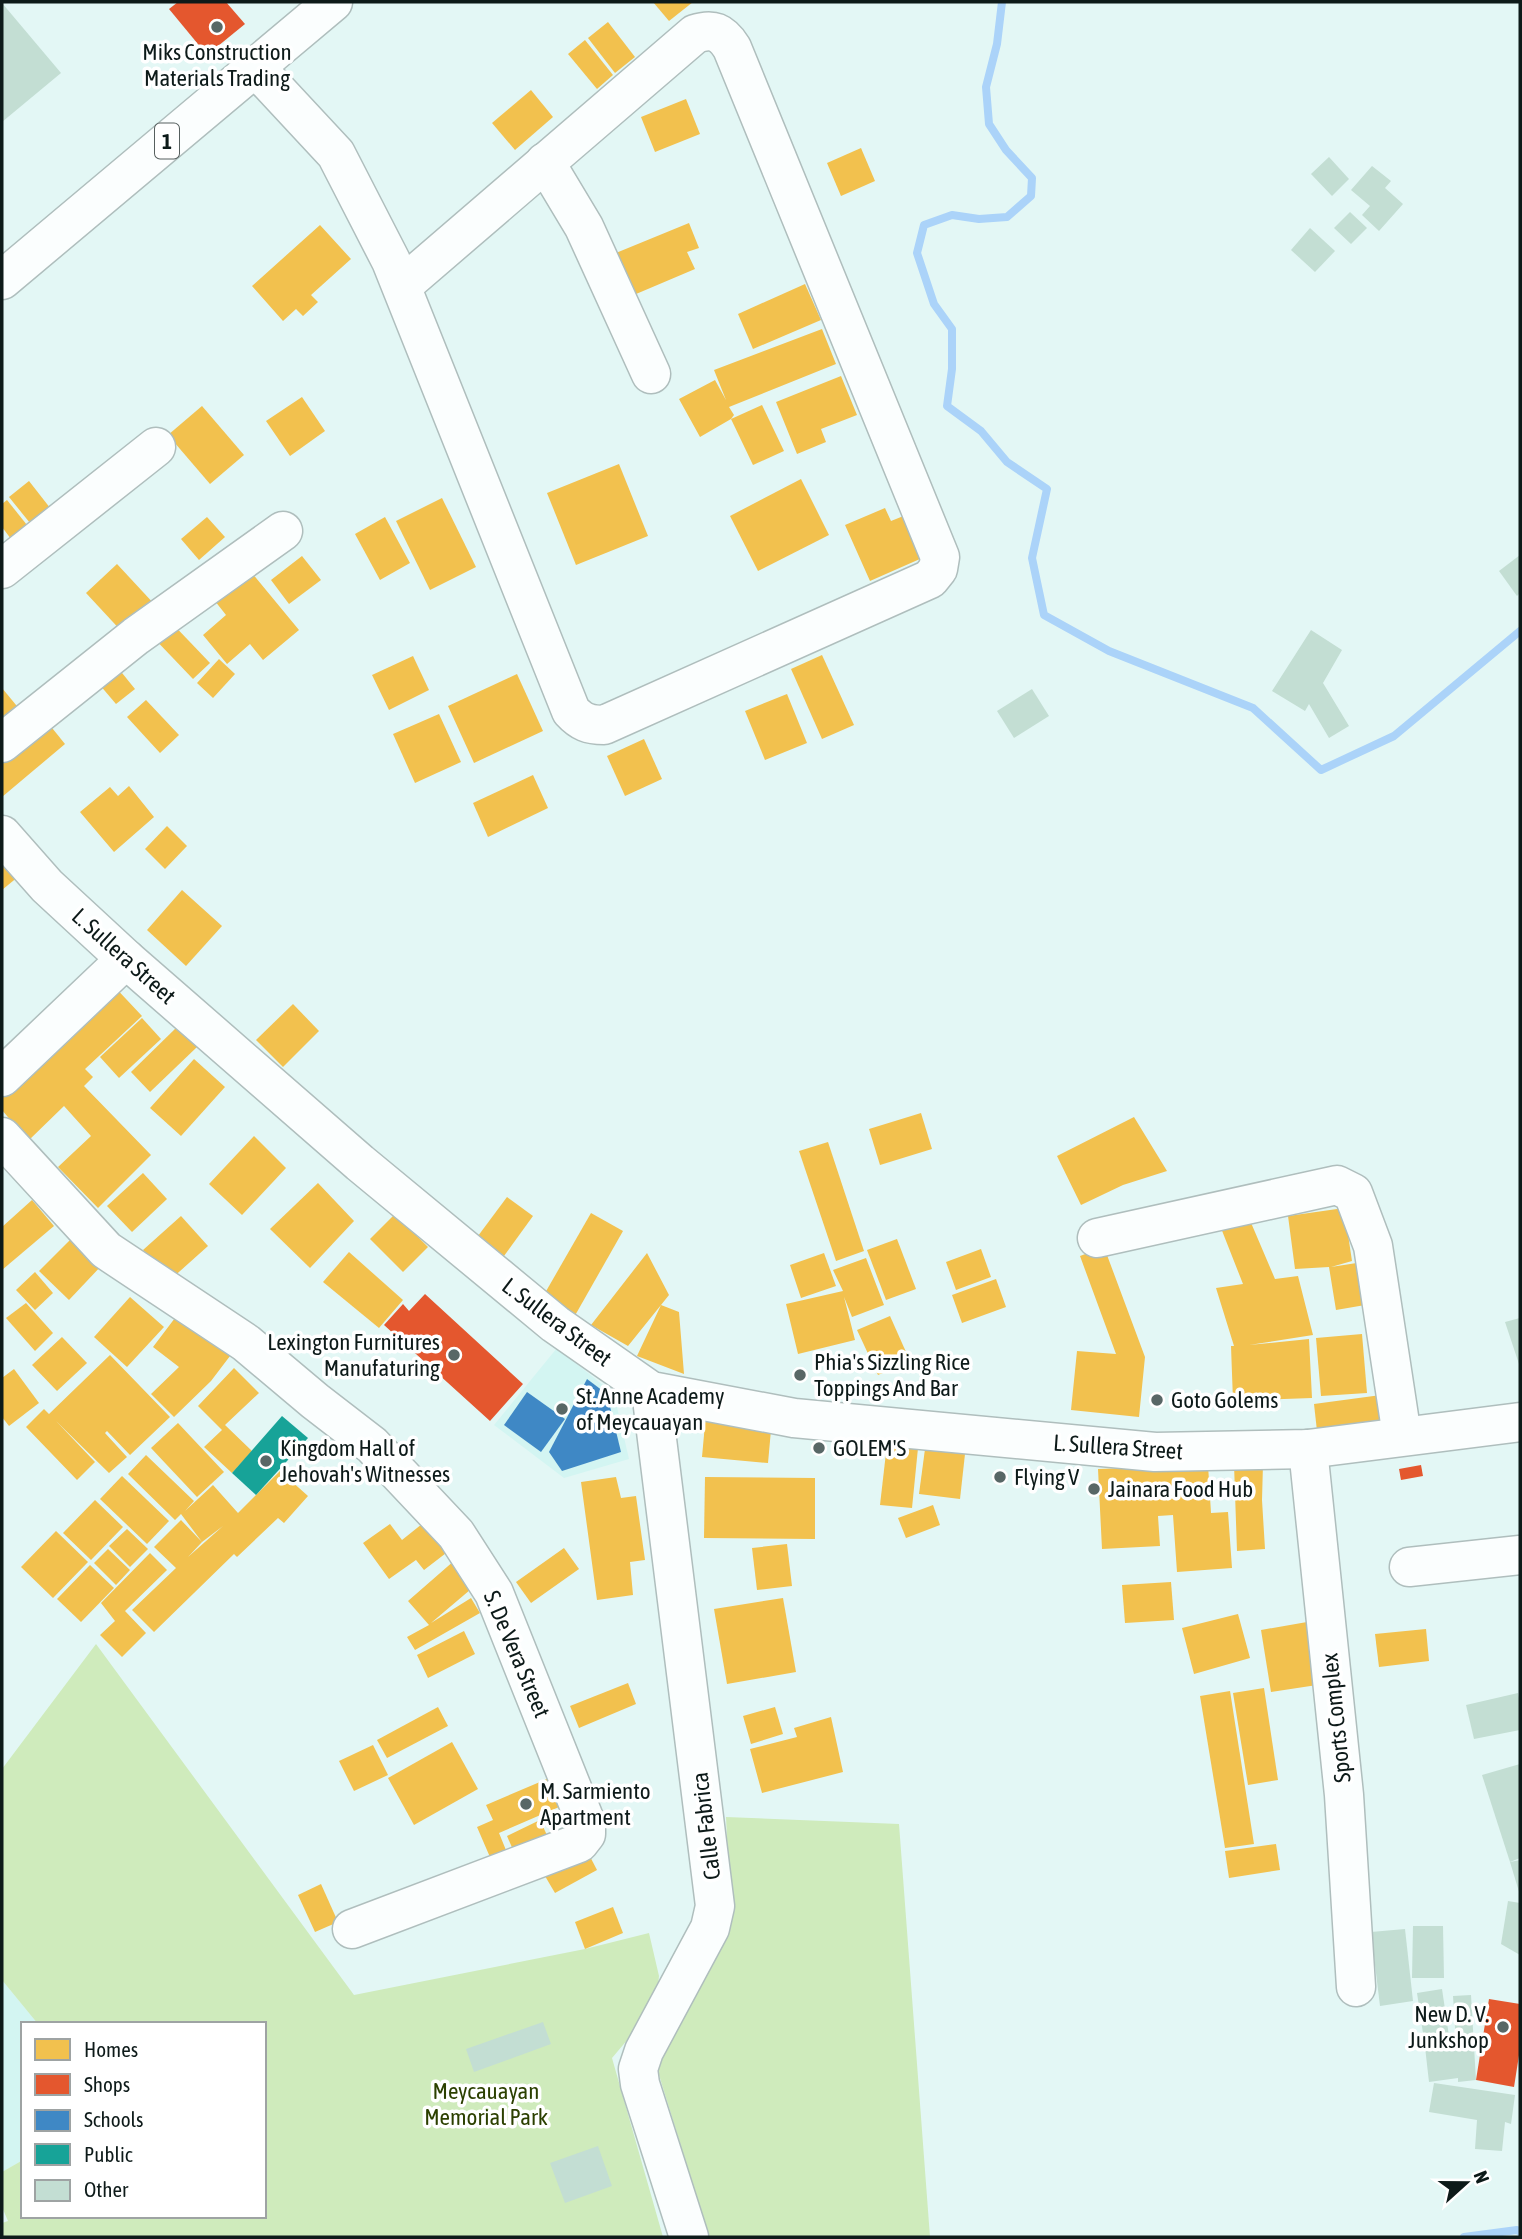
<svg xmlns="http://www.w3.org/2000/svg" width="1522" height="2239" viewBox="0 0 1522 2239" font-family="'Asap Condensed',sans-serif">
	<rect width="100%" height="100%" fill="#e3f7f5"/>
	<g fill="#d3f5f2">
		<path d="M 557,1348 L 614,1394 L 629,1459 L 564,1478 L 494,1425 Z"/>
		<path d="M 2,1980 L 38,2024 L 23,2024 L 23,2160 L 2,2172 Z"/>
	</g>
	<g fill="#cfebbc">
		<path d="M 96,1644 L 354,1995 L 585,1949 L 649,1933 L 659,1976 L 656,2006 L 612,2058 L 663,2237 L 2,2237 L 2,2223 L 8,2221 L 2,2207 L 2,2172 L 23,2160 L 23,2216 L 264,2216 L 264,2024 L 38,2024 L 2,1980 L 2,1769 Z"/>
		<path d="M 726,1817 L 899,1824 L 930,2237 L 709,2237 L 655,2062 L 731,1923 Z"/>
	</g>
	<g fill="#f2c14e">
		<path d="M 653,2 L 693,2 L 669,21 Z"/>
		<path d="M 608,22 L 635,57 L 615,73 L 588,38 Z"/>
		<path d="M 585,40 L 613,75 L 597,89 L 568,54 Z"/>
		<path d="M 531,90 L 553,117 L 515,150 L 492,123 Z"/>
		<path d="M 686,99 L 700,134 L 655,152 L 641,117 Z"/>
		<path d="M 861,148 L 875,181 L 841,196 L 827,163 Z"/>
		<path d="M 689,223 L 699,248 L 687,252 L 695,269 L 629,297 L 611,255 Z"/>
		<path d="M 320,225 L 351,259 L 311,295 L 318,302 L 303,316 L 296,309 L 283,321 L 252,286 Z"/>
		<path d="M 805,284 L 821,320 L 753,349 L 738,314 Z"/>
		<path d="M 822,329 L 836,364 L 729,407 L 734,415 L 731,419 L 700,437 L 679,399 L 715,380 L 726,400 L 714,370 Z"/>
		<path d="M 841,376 L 857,415 L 821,429 L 826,442 L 797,454 L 776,402 Z"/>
		<path d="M 302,397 L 325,431 L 290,456 L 266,421 Z"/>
		<path d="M 762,405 L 784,451 L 753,465 L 731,419 Z"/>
		<path d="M 202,406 L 244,455 L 210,484 L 168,435 Z"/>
		<path d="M 619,464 L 648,536 L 576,565 L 547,493 Z"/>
		<path d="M 801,479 L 829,535 L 758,571 L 730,516 Z"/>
		<path d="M 29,481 L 54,513 L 34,528 L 9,497 Z"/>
		<path d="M 442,498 L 476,567 L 430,590 L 396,521 Z"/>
		<path d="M 7,500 L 31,530 L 14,543 L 2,527 L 2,504 Z"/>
		<path d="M 885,508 L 891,521 L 911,513 L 929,555 L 870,581 L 845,525 Z"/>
		<path d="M 207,517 L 225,537 L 199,560 L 181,539 Z"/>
		<path d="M 385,517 L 410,563 L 380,580 L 355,534 Z"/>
		<path d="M 302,556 L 321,580 L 289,604 L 271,580 Z"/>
		<path d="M 117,564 L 156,606 L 125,635 L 86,593 Z"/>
		<path d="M 247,567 L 299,630 L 263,660 L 250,644 L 227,664 L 203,635 L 226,615 L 211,596 Z"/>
		<path d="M 167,618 L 210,663 L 193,679 L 150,634 Z"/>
		<path d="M 822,655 L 854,725 L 822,739 L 791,669 Z"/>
		<path d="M 413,656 L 429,690 L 389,710 L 372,675 Z"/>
		<path d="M 219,659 L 235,674 L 213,698 L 197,683 Z"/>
		<path d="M 118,668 L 135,689 L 116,704 L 99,684 Z"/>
		<path d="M 517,674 L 543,731 L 474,763 L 448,706 Z"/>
		<path d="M 2,688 L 21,711 L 2,727 Z"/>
		<path d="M 787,694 L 807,743 L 765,760 L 745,711 Z"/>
		<path d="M 146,700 L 179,735 L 160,753 L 127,717 Z"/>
		<path d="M 439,714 L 461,762 L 415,783 L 393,734 Z"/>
		<path d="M 44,718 L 65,744 L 2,797 L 2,753 Z"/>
		<path d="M 644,739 L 662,779 L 625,796 L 607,756 Z"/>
		<path d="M 533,775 L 548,808 L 488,837 L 473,803 Z"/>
		<path d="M 129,786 L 154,817 L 114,852 L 80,812 L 110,787 L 118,796 Z"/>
		<path d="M 167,826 L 187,846 L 165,869 L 145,849 Z"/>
		<path d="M 2,857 L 19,876 L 2,890 Z"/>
		<path d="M 182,890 L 222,926 L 186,966 L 147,930 Z"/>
		<path d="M 111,983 L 142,1016 L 85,1069 L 93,1077 L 84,1086 L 151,1155 L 98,1208 L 58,1167 L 91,1136 L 64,1106 L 28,1141 L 2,1110 L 2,1087 Z"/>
		<path d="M 293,1004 L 319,1031 L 283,1067 L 256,1040 Z"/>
		<path d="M 142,1018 L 161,1039 L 119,1078 L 100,1057 Z"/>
		<path d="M 177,1027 L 197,1047 L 150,1092 L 131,1072 Z"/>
		<path d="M 194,1059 L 225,1087 L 181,1136 L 150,1108 Z"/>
		<path d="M 921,1113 L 932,1149 L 880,1165 L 869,1129 Z"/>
		<path d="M 1134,1117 L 1167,1171 L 1123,1185 L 1081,1205 L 1057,1156 Z"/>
		<path d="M 254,1136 L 286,1168 L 242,1215 L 209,1184 Z"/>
		<path d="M 828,1142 L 864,1251 L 836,1261 L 799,1151 Z"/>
		<path d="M 143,1173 L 167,1199 L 132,1232 L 107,1206 Z"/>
		<path d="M 318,1183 L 354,1221 L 310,1268 L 270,1229 Z"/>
		<path d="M 507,1197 L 533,1216 L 504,1256 L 478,1236 Z"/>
		<path d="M 32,1200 L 54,1226 L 2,1270 L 2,1227 Z"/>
		<path d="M 1344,1208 L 1352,1261 L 1331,1267 L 1363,1262 L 1371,1304 L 1336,1310 L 1329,1267 L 1295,1269 L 1288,1216 Z"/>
		<path d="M 1246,1211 L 1275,1279 L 1298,1276 L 1313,1335 L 1249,1345 L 1309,1339 L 1312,1398 L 1233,1401 L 1231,1346 L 1234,1346 L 1216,1288 L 1243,1284 L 1219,1223 Z"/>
		<path d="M 591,1213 L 623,1231 L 573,1319 L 541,1300 Z"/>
		<path d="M 395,1214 L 428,1247 L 403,1272 L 370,1239 Z"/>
		<path d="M 181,1216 L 208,1246 L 170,1280 L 143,1250 Z"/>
		<path d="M 74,1236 L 103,1264 L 69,1300 L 39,1271 Z"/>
		<path d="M 897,1239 L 916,1289 L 886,1300 L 867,1250 Z"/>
		<path d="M 1104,1247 L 1145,1357 L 1139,1417 L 1071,1410 L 1077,1351 L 1116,1354 L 1080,1256 Z"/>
		<path d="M 981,1249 L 991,1277 L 956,1290 L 946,1262 Z"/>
		<path d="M 349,1252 L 403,1300 L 379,1328 L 323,1282 Z"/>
		<path d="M 647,1253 L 669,1295 L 661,1305 L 679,1312 L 684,1374 L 637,1356 L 661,1305 L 628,1346 L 591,1325 Z"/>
		<path d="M 824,1253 L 836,1286 L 801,1298 L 790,1265 Z"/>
		<path d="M 866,1258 L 884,1305 L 852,1317 L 844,1297 L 855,1340 L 798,1354 L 786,1304 L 843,1291 L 833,1270 Z"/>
		<path d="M 35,1272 L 53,1293 L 35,1310 L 16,1290 Z"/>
		<path d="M 996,1279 L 1006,1307 L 962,1323 L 952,1295 Z"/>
		<path d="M 130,1297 L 164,1327 L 127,1367 L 94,1337 Z"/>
		<path d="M 26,1303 L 53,1333 L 35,1351 L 6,1318 Z"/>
		<path d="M 178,1314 L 230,1356 L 211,1381 L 174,1417 L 151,1394 L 179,1367 L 153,1347 Z"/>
		<path d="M 890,1316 L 910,1361 L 878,1375 L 857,1330 Z"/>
		<path d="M 1362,1334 L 1367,1393 L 1321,1396 L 1316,1338 Z"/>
		<path d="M 62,1337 L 87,1363 L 57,1391 L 32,1365 Z"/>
		<path d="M 110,1355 L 170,1417 L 130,1455 L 107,1431 L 105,1433 L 127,1457 L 109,1473 L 56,1421 L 95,1462 L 77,1480 L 26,1427 L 44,1409 L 49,1414 Z"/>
		<path d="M 234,1368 L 259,1393 L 225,1425 L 252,1451 L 232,1473 L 204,1447 L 222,1430 L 198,1406 Z"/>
		<path d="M 14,1369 L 39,1403 L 9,1426 L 2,1417 L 2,1378 Z"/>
		<path d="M 1381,1395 L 1385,1421 L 1317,1431 L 1314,1404 Z"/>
		<path d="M 706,1413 L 772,1419 L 768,1463 L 702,1457 Z"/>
		<path d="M 178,1423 L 224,1472 L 197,1497 L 151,1448 Z"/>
		<path d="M 887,1444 L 918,1448 L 912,1508 L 880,1505 Z"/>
		<path d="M 925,1449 L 965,1454 L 960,1499 L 919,1494 Z"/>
		<path d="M 146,1455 L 194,1501 L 185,1511 L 213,1485 L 238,1513 L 280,1471 L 308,1496 L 284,1523 L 278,1518 L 237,1557 L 234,1554 L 154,1632 L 132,1610 L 176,1568 L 154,1547 L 181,1520 L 202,1542 L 188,1557 L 223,1526 L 202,1542 L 181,1514 L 175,1520 L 128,1474 Z"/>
		<path d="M 1234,1464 L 1263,1464 L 1262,1500 L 1265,1549 L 1237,1551 Z"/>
		<path d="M 1208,1465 L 1211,1513 L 1228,1512 L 1232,1568 L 1177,1572 L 1173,1515 L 1158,1516 L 1160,1546 L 1102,1549 L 1098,1469 Z"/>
		<path d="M 122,1476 L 169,1521 L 147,1544 L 100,1499 Z"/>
		<path d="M 616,1477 L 621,1498 L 636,1496 L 645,1560 L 630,1562 L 633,1595 L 597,1600 L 581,1482 Z"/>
		<path d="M 705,1477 L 815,1478 L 815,1539 L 704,1538 Z"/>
		<path d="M 95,1500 L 123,1527 L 91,1560 L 63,1533 Z"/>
		<path d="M 933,1505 L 940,1525 L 906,1538 L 898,1518 Z"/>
		<path d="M 427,1520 L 450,1550 L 424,1570 L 416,1560 L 389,1579 L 363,1543 L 390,1524 L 402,1540 Z"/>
		<path d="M 127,1529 L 148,1549 L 130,1567 L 109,1546 Z"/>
		<path d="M 56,1531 L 88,1562 L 53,1598 L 21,1567 Z"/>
		<path d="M 787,1544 L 792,1586 L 757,1590 L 752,1548 Z"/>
		<path d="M 564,1548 L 579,1569 L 531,1603 L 516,1582 Z"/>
		<path d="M 108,1549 L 130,1570 L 116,1585 L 94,1563 Z"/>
		<path d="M 150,1553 L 167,1570 L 125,1611 L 146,1633 L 122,1657 L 100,1635 L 115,1621 L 101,1603 Z"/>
		<path d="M 455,1560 L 477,1584 L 431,1623 L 471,1598 L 480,1613 L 415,1650 L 407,1637 L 429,1625 L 408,1601 Z"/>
		<path d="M 90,1565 L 114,1588 L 81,1622 L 57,1599 Z"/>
		<path d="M 1171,1582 L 1174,1620 L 1125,1623 L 1122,1585 Z"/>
		<path d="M 783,1598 L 796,1672 L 727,1684 L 714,1609 Z"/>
		<path d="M 1238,1614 L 1250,1658 L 1194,1674 L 1182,1628 Z"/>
		<path d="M 1307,1622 L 1317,1685 L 1271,1692 L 1261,1630 Z"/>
		<path d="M 1426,1629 L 1429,1661 L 1379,1667 L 1375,1634 Z"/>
		<path d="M 464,1631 L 475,1654 L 428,1678 L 417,1655 Z"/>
		<path d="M 628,1683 L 636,1704 L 579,1728 L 570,1706 Z"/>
		<path d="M 1264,1688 L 1278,1780 L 1248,1785 L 1233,1693 Z"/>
		<path d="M 1230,1691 L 1254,1844 L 1225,1848 L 1200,1696 Z"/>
		<path d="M 438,1707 L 448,1726 L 387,1758 L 377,1740 Z"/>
		<path d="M 775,1707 L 783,1734 L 751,1744 L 743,1716 Z"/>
		<path d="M 831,1717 L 843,1772 L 762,1793 L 750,1749 L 797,1737 L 794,1728 Z"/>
		<path d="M 452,1742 L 478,1789 L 414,1825 L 388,1778 Z"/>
		<path d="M 373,1745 L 388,1775 L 354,1791 L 339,1761 Z"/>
		<path d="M 554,1776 L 566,1804 L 499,1833 L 512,1865 L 496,1871 L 477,1827 L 493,1820 L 486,1805 Z"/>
		<path d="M 540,1820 L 551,1844 L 517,1859 L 507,1836 Z"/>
		<path d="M 1276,1844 L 1280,1870 L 1229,1878 L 1225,1851 Z"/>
		<path d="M 585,1847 L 597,1870 L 555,1893 L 542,1871 Z"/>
		<path d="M 321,1884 L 338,1922 L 315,1932 L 298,1895 Z"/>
		<path d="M 613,1907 L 623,1933 L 585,1949 L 575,1922 Z"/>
	</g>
	<g fill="#e4572e">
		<path d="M 178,2 L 226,2 L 245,24 L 207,55 L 169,9 Z"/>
		<path d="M 425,1294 L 523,1384 L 490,1421 L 384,1325 L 403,1304 L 409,1311 Z"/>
		<path d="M 1421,1465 L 1423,1476 L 1401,1480 L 1399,1469 Z"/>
		<path d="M 1489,1999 L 1520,2004 L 1520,2049 L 1514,2087 L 1476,2080 Z"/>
	</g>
	<g fill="#3f88c5">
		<path d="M 587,1379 L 607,1394 L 621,1452 L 562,1471 L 549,1452 Z"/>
		<path d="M 527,1392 L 565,1419 L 541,1452 L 504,1425 Z"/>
	</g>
	<path fill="#17a398" d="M 282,1416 L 308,1438 L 256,1495 L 232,1473 Z"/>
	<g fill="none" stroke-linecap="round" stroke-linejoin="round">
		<g stroke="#abd3f9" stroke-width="8">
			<path d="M 1002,2 L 997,44 L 986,87 L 989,124 L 1006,150 L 1032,178 L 1031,196 L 1007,217 L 979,219 L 952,215 L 924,225 L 917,253 L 934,304 L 952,329 L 952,369 L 947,406 L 981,431 L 1007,462 L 1047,489 L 1032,558 L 1044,615 L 1109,651 L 1253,708 L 1321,770 L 1394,736 L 1520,631"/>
			<path d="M 1464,2237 L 1517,2230 L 1520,2232"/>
		</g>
	</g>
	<g fill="#c3ded3">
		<path d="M 2,3 L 61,73 L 2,122 Z"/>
		<path d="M 1329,157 L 1349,179 L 1332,196 L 1311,174 Z"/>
		<path d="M 1372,166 L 1391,181 L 1385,188 L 1403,204 L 1379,231 L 1362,215 L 1370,206 L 1351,190 Z"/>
		<path d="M 1350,212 L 1367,228 L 1351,244 L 1334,228 Z"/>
		<path d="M 1310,228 L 1335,251 L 1315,272 L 1291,250 Z"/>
		<path d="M 1520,555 L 1520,593 L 1517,596 L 1499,571 Z"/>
		<path d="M 1311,630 L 1342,650 L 1323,683 L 1349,726 L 1329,738 L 1309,704 L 1305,711 L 1272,691 Z"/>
		<path d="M 1032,689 L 1049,716 L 1014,738 L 997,711 Z"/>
		<path d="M 1520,1318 L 1520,1367 L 1505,1322 Z"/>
		<path d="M 1518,1693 L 1520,1704 L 1520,1730 L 1474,1739 L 1466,1705 Z"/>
		<path d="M 1520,1764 L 1520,1858 L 1510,1862 L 1482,1775 Z"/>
		<path d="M 1520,1860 L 1520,1895 L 1510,1862 Z"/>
		<path d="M 1508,1901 L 1520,1903 L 1520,1955 L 1501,1944 Z"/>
		<path d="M 1413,1926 L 1443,1926 L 1444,1978 L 1412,1978 Z"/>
		<path d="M 1405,1929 L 1413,2001 L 1380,2006 L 1371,1932 Z"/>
		<path d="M 1442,1989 L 1449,2036 L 1424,2040 L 1417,1993 Z"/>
		<path d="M 1471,1995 L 1476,2080 L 1458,2082 L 1458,2078 L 1429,2082 L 1425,2047 L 1456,2043 L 1453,1996 Z"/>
		<path d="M 543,2022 L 551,2044 L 474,2072 L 466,2049 Z"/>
		<path d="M 1434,2083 L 1515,2095 L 1511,2124 L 1505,2122 L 1502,2151 L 1475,2149 L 1477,2120 L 1429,2112 Z"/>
		<path d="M 598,2146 L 612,2186 L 565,2203 L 550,2163 Z"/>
	</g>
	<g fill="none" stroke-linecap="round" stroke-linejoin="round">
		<g stroke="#afbebd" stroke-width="41">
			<g id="minor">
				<path d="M 255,67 L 336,154 L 391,261 L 571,711 C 581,722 589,725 604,725 L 930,579 L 938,569 L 940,557 L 732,48 C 722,32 713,28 695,34 L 402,286"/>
				<path d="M 545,162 L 584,227 L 651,374"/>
				<path d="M 2,569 L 156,447"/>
				<path d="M 2,743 L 136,636 L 283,531"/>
				<path d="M 2,835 L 47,886 L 126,959 L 360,1163 L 555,1324 L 651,1391 L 794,1418 L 1155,1452 L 1308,1449 L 1520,1422"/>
				<path d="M 2,1077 L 126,959"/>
				<path d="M 2,1137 L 106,1250 L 246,1343 L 315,1401 L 372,1445 L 456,1534 L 494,1593 L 586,1823 L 586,1834 L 579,1843 L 352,1929"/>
				<path d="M 1097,1238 L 1337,1185 L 1353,1193 L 1373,1246 L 1402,1436"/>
				<path d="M 651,1391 L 715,1906 L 710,1928 L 644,2051 L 638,2069 L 640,2084 L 689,2237"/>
				<path d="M 1308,1449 L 1344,1795 L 1356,1987"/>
				<path d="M 1409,1567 L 1520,1555"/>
			</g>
		</g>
		<g stroke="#afbebd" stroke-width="41">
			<path id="highway" d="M 2,280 L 333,2"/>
		</g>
		<use href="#minor" stroke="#fbfefe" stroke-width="38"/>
		<use href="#highway" stroke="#fbfefe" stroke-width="38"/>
	</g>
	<g fill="#586766" stroke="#fff" stroke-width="2.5">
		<circle cx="217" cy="27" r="7"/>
		<circle cx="454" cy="1355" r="7"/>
		<circle cx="800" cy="1375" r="7"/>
		<circle cx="1157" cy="1400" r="7"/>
		<circle cx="562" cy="1409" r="7"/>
		<circle cx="819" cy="1448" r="7"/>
		<circle cx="266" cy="1461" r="7"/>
		<circle cx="1000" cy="1477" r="7"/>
		<circle cx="1094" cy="1489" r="7"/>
		<circle cx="526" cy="1804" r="7"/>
		<circle cx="1503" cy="2027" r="7"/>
	</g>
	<g text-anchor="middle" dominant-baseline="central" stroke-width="7" stroke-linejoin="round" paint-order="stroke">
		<rect fill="#fff" stroke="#565f5e" stroke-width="2" x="155" y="123.5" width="24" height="35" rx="5"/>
		<g font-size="21" font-weight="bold" fill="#0d1a19">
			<text x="167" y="141">1</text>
		</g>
		<g font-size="23" fill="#0d1a19" stroke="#fff" text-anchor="start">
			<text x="217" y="52" text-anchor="middle">Miks Construction<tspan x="217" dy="26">Materials Trading</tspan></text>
			<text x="440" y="1342" text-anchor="end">Lexington Furnitures<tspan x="440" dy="26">Manufaturing</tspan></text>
			<text x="814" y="1362">Phia's Sizzling Rice<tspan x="814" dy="26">Toppings And Bar</tspan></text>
			<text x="576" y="1396">St. Anne Academy<tspan x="576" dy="26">of Meycauayan</tspan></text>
			<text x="1171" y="1400">Goto Golems</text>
			<text x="280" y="1448">Kingdom Hall of<tspan x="280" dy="26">Jehovah's Witnesses</tspan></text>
			<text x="833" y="1448">GOLEM'S</text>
			<text x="1014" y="1477">Flying V</text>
			<text x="1108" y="1489">Jainara Food Hub</text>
			<text x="540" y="1791">M. Sarmiento<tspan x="540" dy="26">Apartment</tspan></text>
			<text x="1489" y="2014" text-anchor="end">New D. V.<tspan x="1489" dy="26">Junkshop</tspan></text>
		</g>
		<g font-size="23" fill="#0d1a19" stroke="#fff">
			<text transform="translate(124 956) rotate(42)">L. Sullera Street</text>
			<text transform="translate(557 1322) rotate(37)">L. Sullera Street</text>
			<text transform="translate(1118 1447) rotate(4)">L. Sullera Street</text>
			<text transform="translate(517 1654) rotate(67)">S. De Vera Street</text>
			<text transform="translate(1336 1718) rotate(-96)">Sports Complex</text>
			<text transform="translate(706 1826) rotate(-97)">Calle Fabrica</text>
		</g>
		<g font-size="23" fill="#2c4000" stroke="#fff">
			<text x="486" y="2091">Meycauayan<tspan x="486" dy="26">Memorial Park</tspan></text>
		</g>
	</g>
	<rect width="1522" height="2239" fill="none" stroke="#0d1a19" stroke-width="7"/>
	<rect x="21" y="2022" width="245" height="196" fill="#ffffff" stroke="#9ea3a3" stroke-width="2"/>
	<rect x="35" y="2039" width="35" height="21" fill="#f2c14e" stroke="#9ea3a3" stroke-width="2"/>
	<text x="84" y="2057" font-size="21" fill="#0d1a19">Homes</text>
	<rect x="35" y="2074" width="35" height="21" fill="#e4572e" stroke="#9ea3a3" stroke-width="2"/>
	<text x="84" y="2092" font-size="21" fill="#0d1a19">Shops</text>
	<rect x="35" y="2110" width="35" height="21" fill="#3f88c5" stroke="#9ea3a3" stroke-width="2"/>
	<text x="84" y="2127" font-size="21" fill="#0d1a19">Schools</text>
	<rect x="35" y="2144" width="35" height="21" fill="#17a398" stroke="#9ea3a3" stroke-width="2"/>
	<text x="84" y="2162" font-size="21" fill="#0d1a19">Public</text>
	<rect x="35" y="2180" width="35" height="21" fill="#c3ded3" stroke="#9ea3a3" stroke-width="2"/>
	<text x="84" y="2197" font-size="21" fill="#0d1a19">Other</text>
	<g transform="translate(1466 2183) rotate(69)" stroke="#ffffff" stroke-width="5" paint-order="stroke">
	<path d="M0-5L12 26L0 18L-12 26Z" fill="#0d1a19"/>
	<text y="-10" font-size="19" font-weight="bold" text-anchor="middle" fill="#0d1a19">N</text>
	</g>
</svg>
